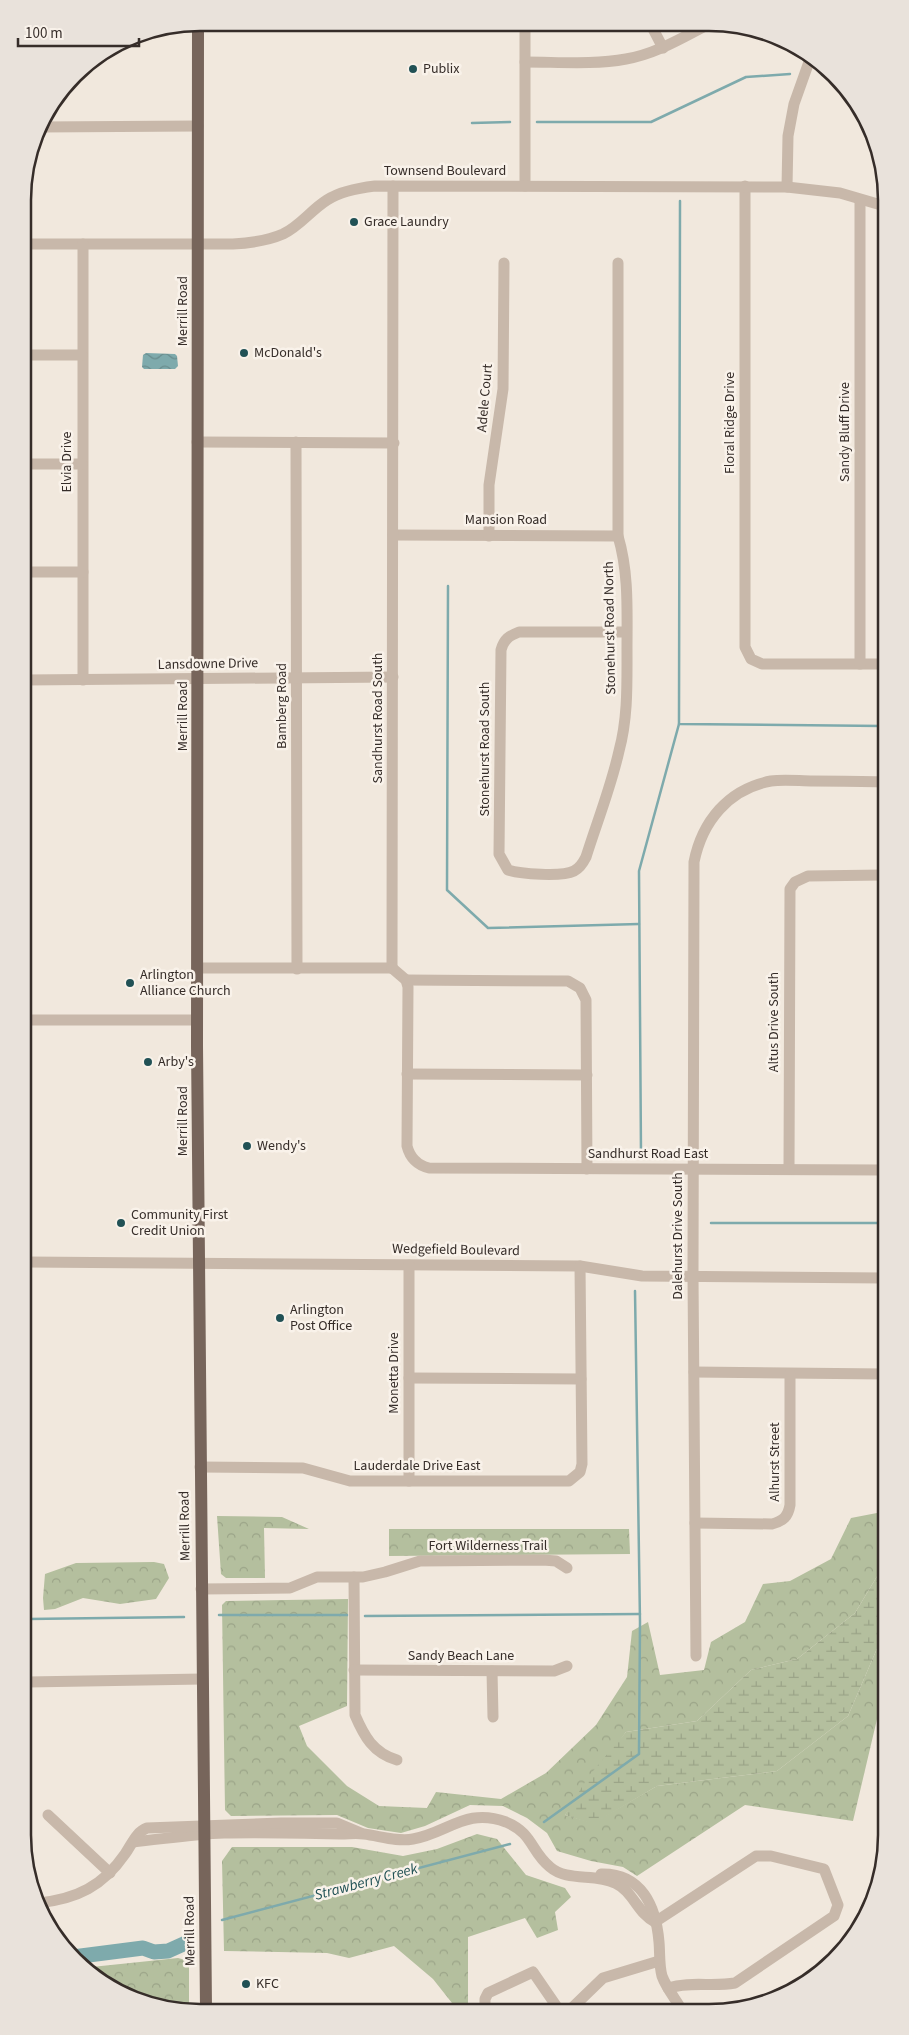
<svg xmlns="http://www.w3.org/2000/svg" width="909" height="2035" viewBox="0 0 909 2035" font-family="'Source Sans 3',sans-serif">
	<defs>
		<pattern id="forest-crowns" width="20" height="18" patternUnits="userSpaceOnUse" patternTransform="scale(1.25)"><rect width="20" height="18" fill="#b4bf9e"/><path d="M2 6a3 3 0 1 1 6 0M12 15a3 3 0 1 1 6 0" fill="none" stroke="#9ba488"/></pattern>
		<pattern id="wetland-marsh" width="20" height="14" patternUnits="userSpaceOnUse" patternTransform="scale(1.25)"><rect width="20" height="14" fill="#b4bf9e"/><path d="M1 5h8M5 5V1M11 12h8M15 12V8" fill="none" stroke="#9ba488"/></pattern>
		<pattern id="water-waves" width="16" height="10" patternUnits="userSpaceOnUse" patternTransform="scale(1.25)"><rect width="16" height="10" fill="#7eaaac"/><path d="M0 5q4-4 8 0t8 0" fill="none" stroke="#688b8c"/></pattern>
	</defs>
	<rect width="100%" height="100%" fill="#f1e8dd"/>
	<g fill="url(#forest-crowns)">
		<path d="M 885,1508 L 885,1563 L 855,1613 L 797,1659 L 751,1670 L 697,1721 L 626,1732 L 565,1815 L 593,1823 L 657,1786 L 777,1771 L 848,1716 L 885,1630 L 886,1681 L 853,1821 L 745,1805 L 637,1876 L 623,1867 L 591,1861 L 557,1851 L 547,1833 L 527,1818 L 503,1806 L 470,1805 L 425,1826 L 401,1833 L 368,1828 L 337,1815 L 231,1816 L 225,1810 L 222,1605 L 226,1601 L 348,1599 L 347,1706 L 299,1726 L 307,1746 L 347,1786 L 379,1806 L 427,1808 L 436,1792 L 501,1799 L 546,1773 L 596,1725 L 627,1677 L 632,1631 L 648,1622 L 660,1675 L 704,1670 L 711,1642 L 745,1622 L 763,1584 L 790,1581 L 831,1559 L 851,1518 L 882,1512 Z"/>
		<path d="M 217,1516 L 282,1517 L 309,1529 L 264,1528 L 265,1578 L 226,1578 L 221,1574 Z"/>
		<path d="M 389,1529 L 629,1529 L 630,1554 L 389,1556 Z"/>
		<path d="M 154,1562 L 164,1564 L 169,1578 L 156,1599 L 120,1604 L 83,1598 L 55,1609 L 44,1610 L 43,1598 L 45,1574 L 76,1563 Z"/>
		<path d="M 477,1834 L 497,1839 L 526,1875 L 565,1888 L 571,1897 L 555,1912 L 558,1930 L 537,1938 L 525,1918 L 468,1937 L 468,2008 L 453,2008 L 452,2003 L 433,1979 L 394,1946 L 349,1958 L 327,1953 L 224,1951 L 222,1861 L 232,1847 L 352,1847 L 403,1856 L 437,1849 Z"/>
		<path d="M 178,1958 L 189,1961 L 189,2009 L 166,2009 L 82,1968 Z"/>
	</g>
	<path fill="url(#wetland-marsh)" d="M 885,1563 L 885,1630 L 848,1716 L 777,1771 L 657,1786 L 593,1824 L 565,1815 L 588,1777 L 626,1732 L 697,1721 L 751,1670 L 797,1659 L 855,1613 Z"/>
	<path fill="url(#water-waves)" d="M 146,353 L 175,354 L 177,356 L 178,366 L 175,369 L 144,369 L 142,367 L 143,355 Z"/>
	<g fill="none" stroke-linecap="round" stroke-linejoin="round">
		<g stroke="#7eaaac" stroke-width="2.5">
			<path d="M 822,75 L 832,75"/>
			<path d="M 537,122 L 651,122 L 746,77 L 790,74"/>
			<path d="M 472,123 L 510,122"/>
			<path d="M 680,201 L 679,724 L 882,726"/>
			<path d="M 448,586 L 447,890 L 488,928 L 639,924"/>
			<path d="M 641,1154 L 639,871 L 679,724"/>
			<path d="M 711,1223 L 884,1223"/>
			<path d="M 219,1615 L 347,1615"/>
			<path d="M 365,1616 L 640,1614"/>
			<path d="M 28,1619 L 184,1617"/>
			<path d="M 544,1822 L 639,1754 L 640,1622 L 635,1291"/>
			<path d="M 222,1920 L 510,1844"/>
		</g>
		<path stroke="#7eaaac" stroke-width="15" d="M 73,1957 L 143,1948 L 154,1952 L 168,1951 L 188,1942"/>
		<g stroke="#c8b8aa" stroke-width="11">
			<path d="M 651,25 L 663,48"/>
			<path d="M 525,62 C 559,62 594,65 626,59 C 655,54 680,39 705,26"/>
			<path d="M 40,127 L 198,126"/>
			<path d="M 525,186 L 525,25"/>
			<path d="M 745,186 L 745,647 L 751,659 L 762,664 L 882,664"/>
			<path d="M 787,187 L 788,136 L 794,104 L 810,59"/>
			<path d="M 23,244 L 233,244 C 251,243 267,241 283,234 C 300,226 311,210 327,200 C 341,191 358,188 375,186 L 787,187 L 840,193 L 881,205"/>
			<path d="M 83,244 L 83,680"/>
			<path d="M 618,263 L 618,536 C 629,573 627,611 627,649 C 627,684 628,718 619,751 C 611,787 597,822 586,857 C 583,863 580,868 574,871 C 562,877 520,874 508,870 L 499,854 L 501,650 C 504,639 509,636 519,632 L 627,632"/>
			<path d="M 23,355 L 82,355"/>
			<path d="M 197,442 L 394,443"/>
			<path d="M 296,442 L 297,969"/>
			<path d="M 24,464 L 82,464"/>
			<path d="M 393,535 L 618,536"/>
			<path d="M 489,536 L 489,485 L 503,389 L 504,263"/>
			<path d="M 24,572 L 83,572"/>
			<path d="M 860,664 L 860,200"/>
			<path d="M 25,680 L 393,677"/>
			<path d="M 197,968 L 392,968"/>
			<path d="M 392,968 L 393,186"/>
			<path d="M 392,968 L 406,980 L 408,987 L 407,1146 C 410,1158 417,1165 429,1168 L 884,1170"/>
			<path d="M 406,980 L 568,981 L 580,988 L 586,1000 L 587,1169"/>
			<path d="M 26,1020 L 197,1020"/>
			<path d="M 407,1074 L 587,1075"/>
			<path d="M 789,1169 L 790,889 L 795,882 L 808,876 L 883,875"/>
			<path d="M 27,1262 L 580,1266 L 642,1276 L 884,1278"/>
			<path d="M 409,1265 L 409,1481"/>
			<path d="M 694,1372 L 884,1374"/>
			<path d="M 409,1378 L 581,1379"/>
			<path d="M 200,1467 L 303,1468 L 350,1481 L 569,1481 L 580,1472 L 582,1464 L 580,1266"/>
			<path d="M 695,1523 L 772,1524 C 783,1521 788,1517 790,1505 L 790,1374"/>
			<path d="M 354,1577 L 355,1715 C 364,1736 373,1753 397,1760"/>
			<path d="M 201,1589 L 290,1588 L 317,1577 L 363,1577 L 385,1572 L 420,1561 L 543,1560 L 556,1561 L 567,1568"/>
			<path d="M 696,1656 L 693,1276 L 694,862 C 702,822 728,789 771,781 C 784,779 800,781 813,781 C 836,781 859,781 882,782"/>
			<path d="M 354,1670 L 554,1671 L 567,1666"/>
			<path d="M 492,1671 L 493,1717"/>
			<path d="M 28,1682 L 202,1679"/>
			<path d="M 48,1815 L 110,1873"/>
			<path d="M 133,1842 C 163,1839 194,1834 224,1833 C 263,1832 302,1833 341,1834 C 349,1834 356,1833 364,1834 C 380,1836 397,1842 413,1839 C 448,1833 466,1807 506,1822 C 533,1833 531,1852 550,1867 C 567,1882 595,1873 615,1883 C 633,1891 638,1914 655,1922"/>
			<path d="M 601,1874 C 642,1873 656,1907 659,1942 C 660,1953 659,1965 662,1976 C 666,1987 674,1997 680,2007"/>
			<path d="M 38,1903 C 77,1899 103,1886 125,1854 C 132,1844 136,1832 147,1828 L 281,1823 L 337,1823 L 361,1833"/>
			<path d="M 655,1922 L 756,1856 L 771,1856 L 824,1869 L 838,1905 L 834,1916 L 735,1983 C 713,1987 690,1981 668,1988"/>
			<path d="M 573,2007 L 603,1978 L 659,1961"/>
			<path d="M 485,2008 L 485,1999 L 488,1993 L 533,1972 L 557,2007"/>
		</g>
		<path stroke="#77655b" stroke-width="12" d="M 198,23 L 197,1046 L 206,2009"/>
	</g>
	<g fill="#215155" stroke="#f9f2ea" stroke-width="2">
		<circle cx="413" cy="69" r="5"/>
		<circle cx="354" cy="222" r="5"/>
		<circle cx="244" cy="353" r="5"/>
		<circle cx="130" cy="983" r="5"/>
		<circle cx="148" cy="1062" r="5"/>
		<circle cx="247" cy="1146" r="5"/>
		<circle cx="121" cy="1223" r="5"/>
		<circle cx="280" cy="1318" r="5"/>
		<circle cx="246" cy="1984" r="5"/>
	</g>
	<g text-anchor="middle" dominant-baseline="central" stroke-width="5" stroke-linejoin="round" paint-order="stroke">
		<g font-size="14" fill="#362d29" stroke="#f9f2ea" text-anchor="start">
			<text x="423" y="69">Publix</text>
			<text x="364" y="222">Grace Laundry</text>
			<text x="254" y="353">McDonald's</text>
			<text x="140" y="975">Arlington<tspan x="140" dy="16">Alliance Church</tspan></text>
			<text x="158" y="1062">Arby's</text>
			<text x="257" y="1146">Wendy's</text>
			<text x="131" y="1215">Community First<tspan x="131" dy="16">Credit Union</tspan></text>
			<text x="290" y="1310">Arlington<tspan x="290" dy="16">Post Office</tspan></text>
			<text x="256" y="1984">KFC</text>
		</g>
		<g font-size="14" fill="#362d29" stroke="#f9f2ea">
			<text x="445" y="171">Townsend Boulevard</text>
			<text transform="translate(183 311) rotate(-90)">Merrill Road</text>
			<text transform="translate(485 398) rotate(-85)">Adele Court</text>
			<text transform="translate(730 423) rotate(-90)">Floral Ridge Drive</text>
			<text transform="translate(845 432) rotate(-90)">Sandy Bluff Drive</text>
			<text transform="translate(67 462) rotate(-90)">Elvia Drive</text>
			<text x="506" y="520">Mansion Road</text>
			<text transform="translate(610 628) rotate(-91)">Stonehurst Road North</text>
			<text transform="translate(208 664) rotate(-1)">Lansdowne Drive</text>
			<text transform="translate(282 706) rotate(-90)">Bamberg Road</text>
			<text transform="translate(183 716) rotate(-90)">Merrill Road</text>
			<text transform="translate(378 718) rotate(-90)">Sandhurst Road South</text>
			<text transform="translate(485 749) rotate(-90)">Stonehurst Road South</text>
			<text transform="translate(774 1022) rotate(-90)">Altus Drive South</text>
			<text transform="translate(183 1121) rotate(-90)">Merrill Road</text>
			<text x="648" y="1154">Sandhurst Road East</text>
			<text transform="translate(678 1236) rotate(-90)">Dalehurst Drive South</text>
			<text transform="translate(456 1250) rotate(1)">Wedgefield Boulevard</text>
			<text transform="translate(394 1373) rotate(-90)">Monetta Drive</text>
			<text transform="translate(775 1462) rotate(-90)">Alhurst Street</text>
			<text x="417" y="1466">Lauderdale Drive East</text>
			<text transform="translate(185 1526) rotate(-91)">Merrill Road</text>
			<text x="488" y="1546">Fort Wilderness Trail</text>
			<text x="461" y="1656">Sandy Beach Lane</text>
			<text transform="translate(190 1931) rotate(-91)">Merrill Road</text>
		</g>
		<g font-size="15" font-style="italic" fill="#215155" stroke="#f9f2ea">
			<text transform="translate(366 1882) rotate(-15)">Strawberry Creek</text>
		</g>
	</g>
	<path d="M0 0H909V2035H0ZM200 31H709A169 169 0 0 1 878 200V1835A169 169 0 0 1 709 2004H200A169 169 0 0 1 31 1835V200A169 169 0 0 1 200 31Z" fill="#e9e2db" fill-rule="evenodd"/>
	<path fill="none" stroke="#362d29" stroke-width="2.5" d="M200 31H709A169 169 0 0 1 878 200V1835A169 169 0 0 1 709 2004H200A169 169 0 0 1 31 1835V200A169 169 0 0 1 200 31Z"/>
	<path d="M18 38v8h121v-8" fill="none" stroke="#362d29" stroke-width="2.5"/>
	<text x="25" y="38" font-size="15" fill="#362d29" stroke="#f9f2ea" stroke-width="4" paint-order="stroke">100 m</text>
</svg>
